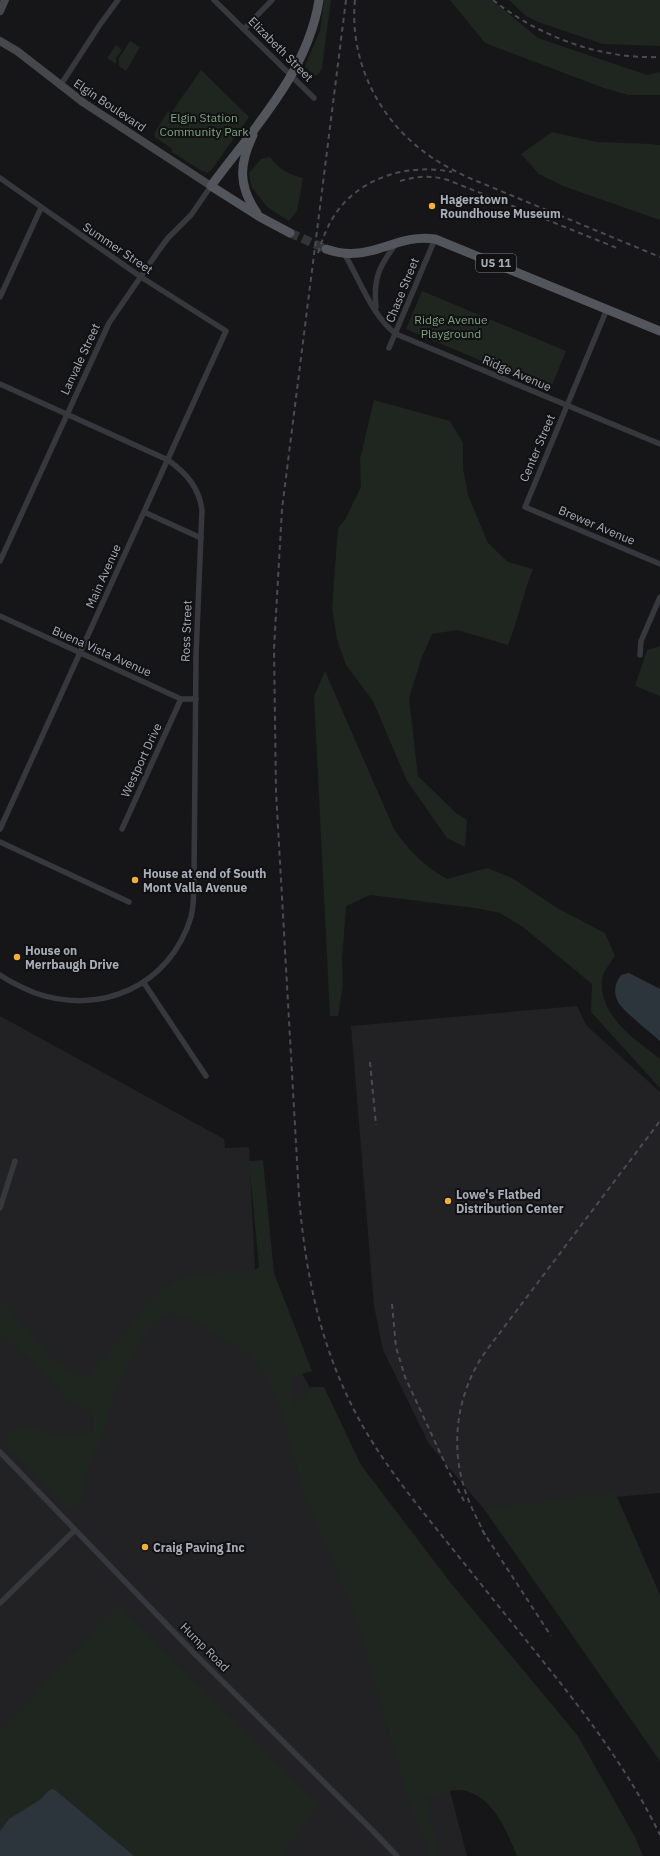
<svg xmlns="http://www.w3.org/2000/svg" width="660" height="1856" viewBox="0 0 660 1856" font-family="'IBM Plex Sans',sans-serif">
	<rect width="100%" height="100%" fill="#161618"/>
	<g fill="#222225">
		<path d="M 577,1006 L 586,1025 L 660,1092 L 660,1493 L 484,1509 L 429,1444 L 383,1350 L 374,1306 L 351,1026 Z"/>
		<path d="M 0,1016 L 224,1139 L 225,1148 L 249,1147 L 256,1292 L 373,1499 L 467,1856 L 0,1856 Z"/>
	</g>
	<g fill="#1e261f">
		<path d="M 324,0 L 331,0 L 322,68 L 318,75 L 314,76 L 305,66 L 320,31 Z"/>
		<path d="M 450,0 L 492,0 L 538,38 L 647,75 L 660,72 L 660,95 L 628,95 L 604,88 L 485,43 Z"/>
		<path d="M 509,0 L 660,0 L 660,46 L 603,44 L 538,22 L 526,16 Z"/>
		<path d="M 130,41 L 140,47 L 126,71 L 119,66 L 119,58 Z"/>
		<path d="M 116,45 L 122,50 L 116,58 L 116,64 L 107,58 Z"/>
		<path d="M 201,70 L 249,117 L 212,169 L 208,173 L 202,171 L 172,152 L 172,149 L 155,137 L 154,134 L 168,111 L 171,113 Z"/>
		<path d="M 552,132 L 597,142 L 650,144 L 660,145 L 660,220 L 563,186 L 539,174 L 521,154 Z"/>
		<path d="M 270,157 C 279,169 287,174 303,178 L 297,211 L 289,221 L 267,207 L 251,186 L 249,173 L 261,159 Z"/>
		<path d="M 422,291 L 566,351 L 550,390 L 406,329 Z"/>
		<path d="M 374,400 L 450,421 L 463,443 L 463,469 L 468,495 L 488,543 L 508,562 L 533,569 C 523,594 518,620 508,645 L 457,630 L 432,634 L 422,657 L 409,698 L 418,776 L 456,813 L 467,820 L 465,847 L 447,838 L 407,781 L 373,701 L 346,665 L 337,639 L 332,608 L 338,528 L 345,520 L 361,487 L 360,459 Z"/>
		<path d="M 660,646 L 660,696 L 635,686 L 647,650 Z"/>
		<path d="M 325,671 L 394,829 C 409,851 424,866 447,879 L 487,868 L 512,878 L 557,908 L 605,933 L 615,956 C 611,962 602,973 602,980 C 600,1018 634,1038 660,1059 L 660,1088 L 591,1012 L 592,984 L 523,927 L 500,913 L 475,908 L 370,895 L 346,906 L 342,960 L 343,985 L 338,1016 L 330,1016 L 314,696 Z"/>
		<path d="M 263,1160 L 274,1273 L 312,1371 L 292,1377 L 291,1390 L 293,1404 L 304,1398 L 311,1387 L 324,1387 L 361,1465 L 450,1582 L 578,1736 L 635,1837 L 643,1856 L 517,1856 C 506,1830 493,1795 461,1790 C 450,1789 435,1796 425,1800 L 440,1852 L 437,1856 L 431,1856 L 413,1815 L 354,1611 L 305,1497 L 278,1398 L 266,1376 L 250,1355 L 215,1335 L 194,1320 L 181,1315 L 168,1314 L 155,1321 L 146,1332 L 116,1388 L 101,1440 L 89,1464 L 85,1492 L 80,1505 L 69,1509 L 6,1447 L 8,1434 L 19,1427 L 32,1427 L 57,1435 L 70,1436 L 93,1432 L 94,1419 L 86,1409 L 73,1405 L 35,1364 L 0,1334 L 0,1299 L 55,1361 L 77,1375 L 90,1376 L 155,1295 L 176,1279 L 189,1275 L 215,1273 L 251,1273 L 259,1267 L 249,1161 Z"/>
		<path d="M 615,1492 L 660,1595 L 660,1761 L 484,1509 Z"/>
		<path d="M 119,1604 L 318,1805 L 282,1856 L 134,1856 L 89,1818 L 48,1791 C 33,1809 14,1810 0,1831 L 0,1731 Z"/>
	</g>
	<g fill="#2c353c">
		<path d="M 629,973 L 660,989 L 660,1041 C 651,1033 622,1010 618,1002 C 613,992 615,983 621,975 Z"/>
		<path d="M 52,1789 L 55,1790 L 134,1856 L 0,1856 L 0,1831 L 9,1819 L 41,1799 L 48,1791 Z"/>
	</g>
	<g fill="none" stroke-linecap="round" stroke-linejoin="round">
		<path stroke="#333438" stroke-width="9" stroke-dasharray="9 4.5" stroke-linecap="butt" d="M 290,233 L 326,249"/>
		<g stroke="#37383d" stroke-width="5.5">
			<path d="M 214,0 L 314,98"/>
			<path d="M 244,29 L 272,0"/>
			<path d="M 60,86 L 99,26 L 118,0"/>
			<path d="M 0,178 L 141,277 L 226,331 L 0,829"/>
			<path d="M 345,255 C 360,280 372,316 396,334 L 660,444"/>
			<path d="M 0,297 L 41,208"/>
			<path d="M 376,307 C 373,279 379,266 396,244"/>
			<path d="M 607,309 L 525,507 L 660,564"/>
			<path d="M 389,348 L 435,239"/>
			<path d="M 0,384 L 168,460 C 186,473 199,487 202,510 L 196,656 L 194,880 C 194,892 194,905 191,917 C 170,986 101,1016 35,993 C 23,988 11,983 0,975"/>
			<path d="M 144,512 L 201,538"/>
			<path d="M 0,561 L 109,323 L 159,250 L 168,238 L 191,215 L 211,186"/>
			<path d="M 0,616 L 181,699 L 196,699"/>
			<path d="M 640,655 L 641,641 L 660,597"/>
			<path d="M 122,829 L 181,699"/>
			<path d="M 0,842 L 129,902"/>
			<path d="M 144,983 L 206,1076"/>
			<path d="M 0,1208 L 15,1161"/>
			<path d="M 0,1452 L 195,1654 L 373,1831 L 397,1856"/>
			<path d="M 0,1603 L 75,1530"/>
		</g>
		<g stroke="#45474d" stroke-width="8">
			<path d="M 0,11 L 5,0"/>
			<path d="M 0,41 L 17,51 L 84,103 L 211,186"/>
		</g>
		<g stroke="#53555c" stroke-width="9">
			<path d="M 253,135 C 239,164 238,186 257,213"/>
			<path d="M 290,233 L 260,217 L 211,186 C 253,129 308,72 319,0"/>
			<path d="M 326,249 C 370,265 394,233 435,239 L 660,331"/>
		</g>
		<g stroke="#4a4c52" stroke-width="2" stroke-dasharray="5 4" stroke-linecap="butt">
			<path d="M 346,0 L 282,509 L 274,649 L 276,792 L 299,1196 C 305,1270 319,1340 352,1406 C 378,1458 415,1502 451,1547 C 480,1583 509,1619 538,1655 C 584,1712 628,1769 660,1835"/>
			<path d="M 355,0 C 349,60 378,119 427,154 C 439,163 453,170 467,177 L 660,257"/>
			<path d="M 493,0 C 540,37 600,59 660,57"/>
			<path d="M 400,181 C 417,176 430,175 448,180 L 617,248"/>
			<path d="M 318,253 C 322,240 327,227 334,216 C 359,177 409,163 452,172"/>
			<path d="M 370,1062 L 376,1125"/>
			<path d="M 392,1304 L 396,1347 L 405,1377 L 449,1472 L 464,1501"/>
			<path d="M 482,1530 L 551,1636"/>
			<path d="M 485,1535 C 479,1522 472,1510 467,1496 C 449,1448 456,1393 486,1351 L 660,1121"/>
		</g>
	</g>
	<g fill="#f2b134" stroke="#111113" stroke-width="1.5">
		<circle cx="432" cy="206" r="4"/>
		<circle cx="135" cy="880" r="4"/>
		<circle cx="17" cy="957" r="4"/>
		<circle cx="448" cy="1201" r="4"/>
		<circle cx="145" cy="1547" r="4"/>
	</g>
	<g text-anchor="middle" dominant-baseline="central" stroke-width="4" stroke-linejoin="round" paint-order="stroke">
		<rect fill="#111113" stroke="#7b7e86" stroke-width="1" x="476" y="254" width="40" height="18" rx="3"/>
		<g font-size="11" font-weight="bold" fill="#a8adb8">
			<text x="496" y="263">US 11</text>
		</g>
		<g font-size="12" fill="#a8adb8" stroke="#111113">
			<text transform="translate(281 49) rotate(45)">Elizabeth Street</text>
			<text transform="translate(110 105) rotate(34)">Elgin Boulevard</text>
			<text transform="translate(118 248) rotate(34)">Summer Street</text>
			<text transform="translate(402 290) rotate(-68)">Chase Street</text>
			<text transform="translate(80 359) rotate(-65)">Lanvale Street</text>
			<text transform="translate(517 373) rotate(23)">Ridge Avenue</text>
			<text transform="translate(537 448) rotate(-67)">Center Street</text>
			<text transform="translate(597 525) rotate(23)">Brewer Avenue</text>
			<text transform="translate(103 576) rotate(-66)">Main Avenue</text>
			<text transform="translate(186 631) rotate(-88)">Ross Street</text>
			<text transform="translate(102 651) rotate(24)">Buena Vista Avenue</text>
			<text transform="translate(141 760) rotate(-65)">Westport Drive</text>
			<text transform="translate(205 1647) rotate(45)">Hump Road</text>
		</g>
		<g font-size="12" fill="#7fa381" stroke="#111113">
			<text x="204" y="117">Elgin Station<tspan x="204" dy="14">Community Park</tspan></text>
			<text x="451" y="319">Ridge Avenue<tspan x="451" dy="14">Playground</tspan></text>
		</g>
		<g font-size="12" font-weight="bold" fill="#a8adb8" stroke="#111113" text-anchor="start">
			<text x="440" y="199">Hagerstown<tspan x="440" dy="14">Roundhouse Museum</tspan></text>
			<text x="143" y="873">House at end of South<tspan x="143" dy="14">Mont Valla Avenue</tspan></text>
			<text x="25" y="950">House on<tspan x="25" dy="14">Merrbaugh Drive</tspan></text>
			<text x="456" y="1194">Lowe's Flatbed<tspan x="456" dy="14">Distribution Center</tspan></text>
			<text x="153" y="1547">Craig Paving Inc</text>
		</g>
	</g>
</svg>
